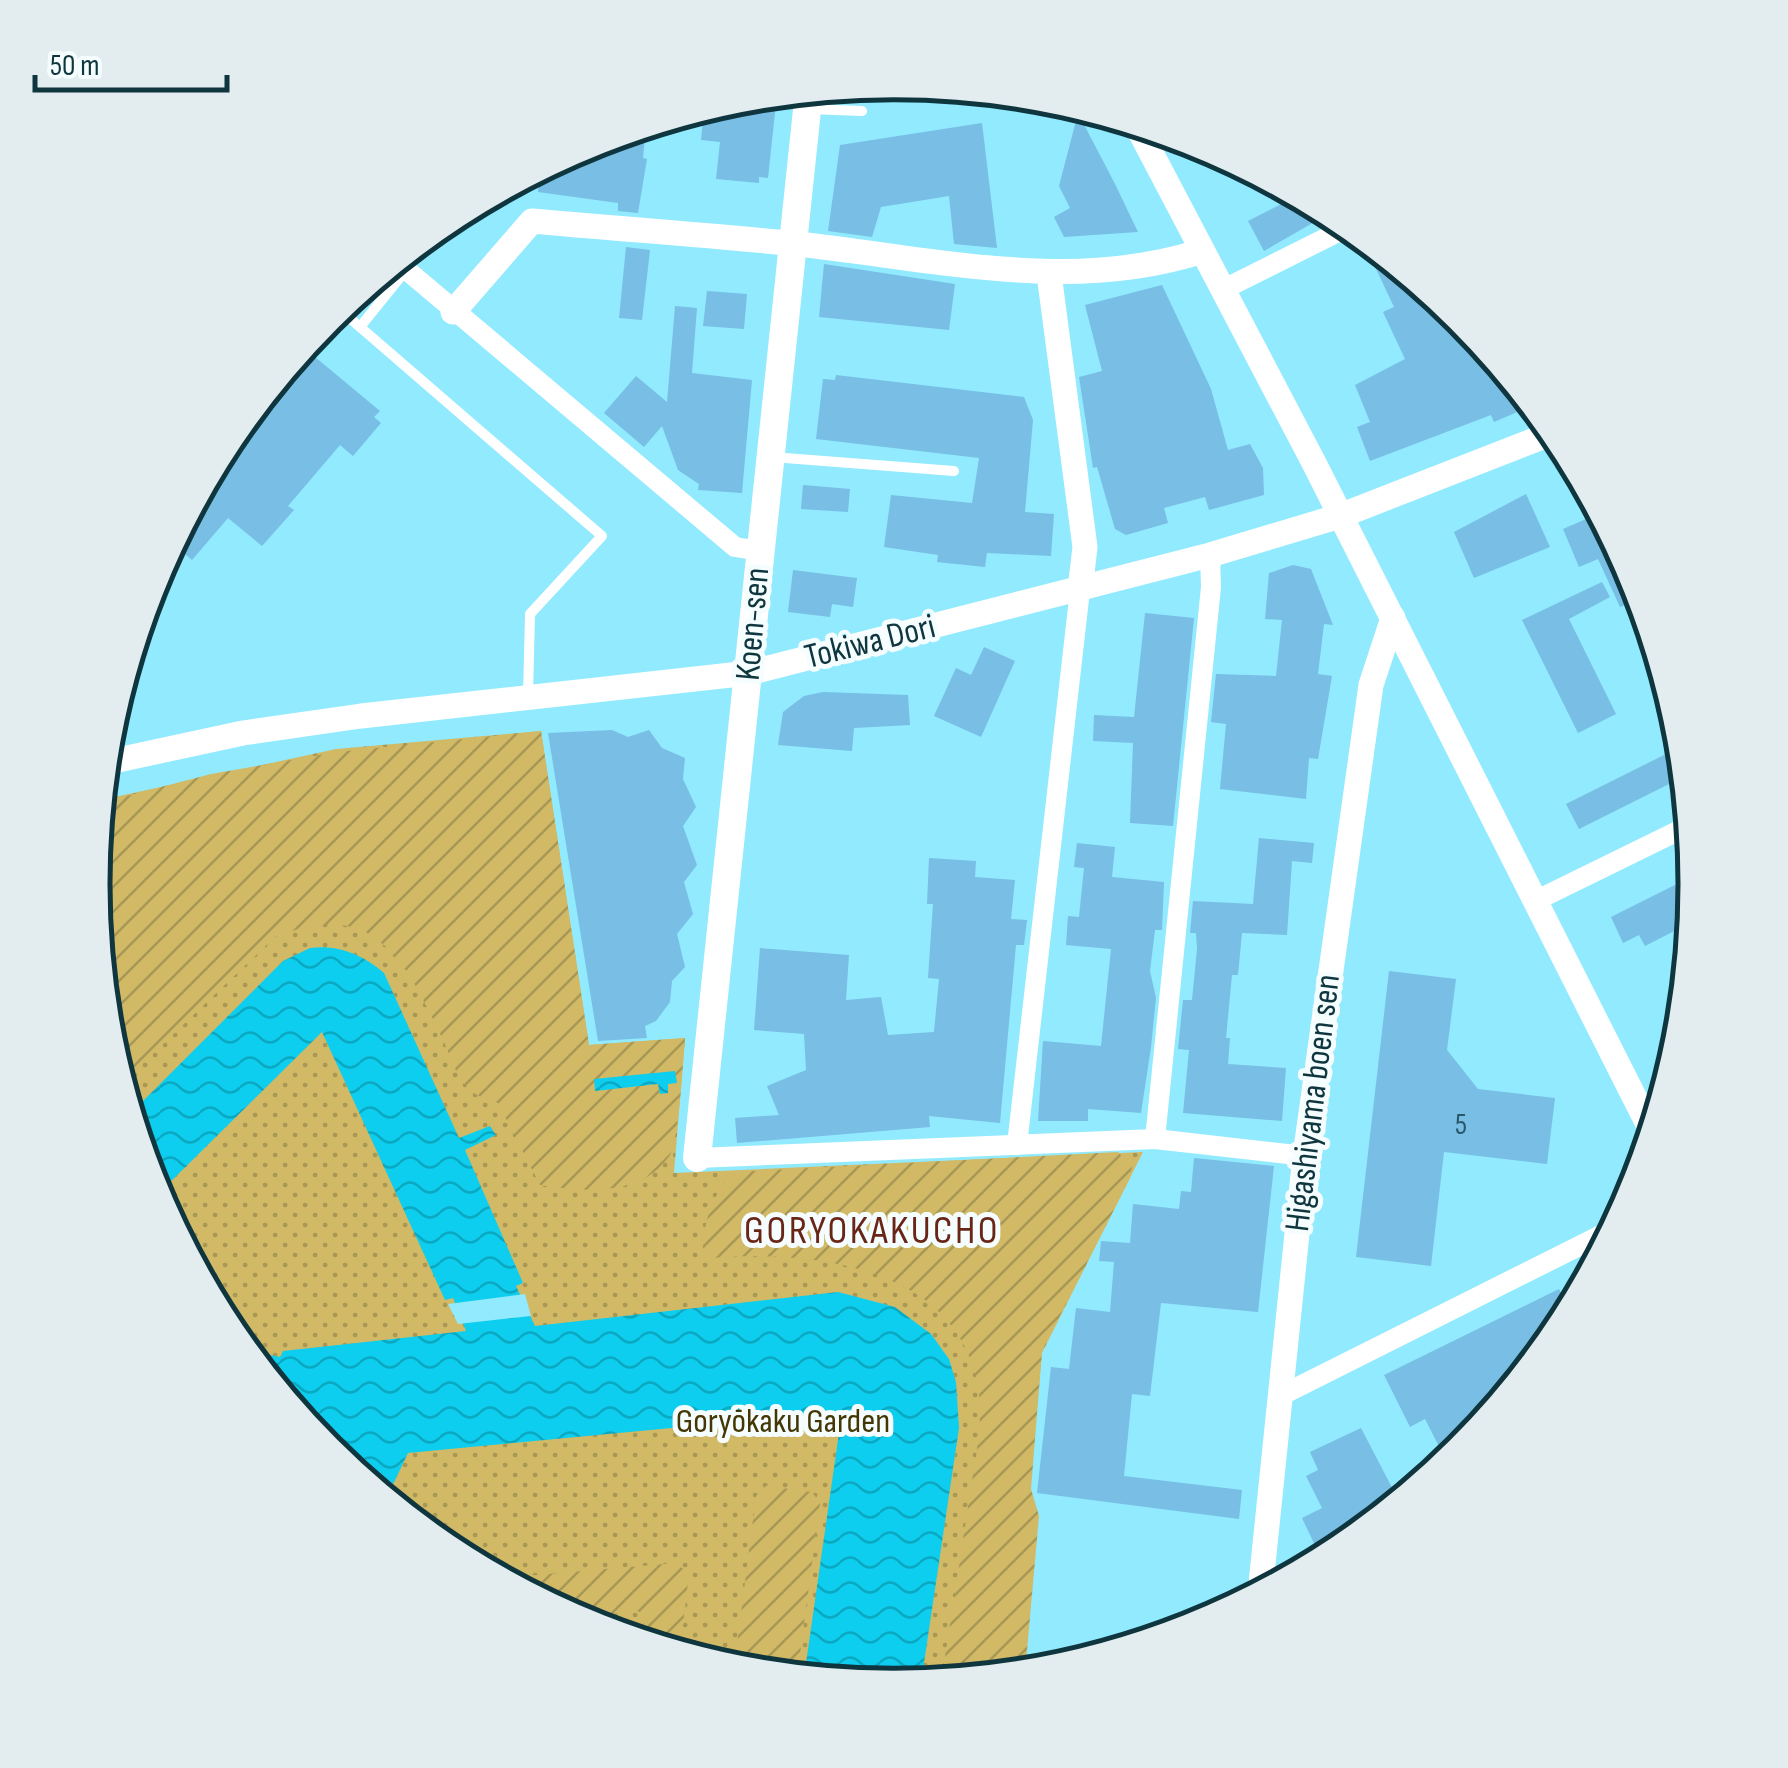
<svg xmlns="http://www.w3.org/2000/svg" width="1788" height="1768" viewBox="0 0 1788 1768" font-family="'Sofia Sans Condensed',sans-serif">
	<defs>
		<pattern id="park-dots" width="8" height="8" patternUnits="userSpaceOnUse" patternTransform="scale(2.5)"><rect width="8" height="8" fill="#d1b965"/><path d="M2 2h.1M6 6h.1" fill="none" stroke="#a89755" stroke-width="1.8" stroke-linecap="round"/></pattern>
		<pattern id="garden-furrows" width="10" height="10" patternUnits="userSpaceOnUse" patternTransform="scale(2.5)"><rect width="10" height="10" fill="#d1b965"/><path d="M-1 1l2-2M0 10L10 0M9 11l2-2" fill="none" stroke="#a89755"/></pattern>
		<pattern id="water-waves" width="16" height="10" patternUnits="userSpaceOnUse" patternTransform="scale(2.5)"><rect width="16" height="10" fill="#0dceee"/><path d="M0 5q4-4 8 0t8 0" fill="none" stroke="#0ba8c2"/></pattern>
	</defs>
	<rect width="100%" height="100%" fill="#91eafe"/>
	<path fill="url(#park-dots)" d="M 541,731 L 589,1045 L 685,1038 L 674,1173 L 1143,1152 L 1042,1353 L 1013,1674 L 893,1685 L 737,1670 L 587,1624 L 448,1550 L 327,1450 L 227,1329 L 153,1190 L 108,1040 L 93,883 L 101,800 L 336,749 Z"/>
	<g fill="url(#garden-furrows)">
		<path d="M 541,731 L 589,1045 L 685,1038 C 683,1061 679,1140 670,1155 C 643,1197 582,1192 540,1185 L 498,1103 C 488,1099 478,1097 470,1090 C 457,1079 451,1058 444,1042 C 406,962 376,896 275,937 L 121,1084 C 94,993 91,896 100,803 L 211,774 L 337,752 Z"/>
		<path d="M 1118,1152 L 1132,1167 L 1129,1180 L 1042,1351 L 1031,1489 L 1039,1516 L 1025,1673 L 941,1681 C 951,1620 960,1560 969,1500 C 974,1466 983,1428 979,1394 C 963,1266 813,1250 711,1258 L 703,1248 C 703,1223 715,1190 733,1172 Z"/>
		<path d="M 766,1486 L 812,1492 L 820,1503 L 797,1676 L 734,1669 L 756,1496 Z"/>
		<path d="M 675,1563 L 689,1573 L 680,1652 L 643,1641 L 644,1616 L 638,1611 L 575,1618 L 501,1578 Z"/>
	</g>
	<g fill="url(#water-waves)">
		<path d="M 310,948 C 337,944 364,955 384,973 L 459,1138 L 490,1126 L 496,1135 L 465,1150 L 523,1283 L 516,1286 L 535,1326 L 838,1292 L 895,1307 L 931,1334 L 949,1359 L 956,1382 L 959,1428 L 921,1683 L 893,1685 L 804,1677 L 842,1412 L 408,1453 L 386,1499 L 327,1450 L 232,1335 L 247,1342 L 245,1350 L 280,1357 L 283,1351 L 466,1331 L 453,1298 L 445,1300 L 322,1032 L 156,1196 L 130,1114 L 283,961 Z"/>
		<path d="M 675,1071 L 677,1083 L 668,1084 L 668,1093 L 660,1094 L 658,1084 L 595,1091 L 594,1079 Z"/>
	</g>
	<path fill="#91eafe" d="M 525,1294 L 531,1316 L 458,1324 L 448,1304 Z"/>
	<g fill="#78bee5">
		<path d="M 777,94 L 768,178 L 759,177 L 759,183 L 716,179 L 720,142 L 701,140 L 704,108 L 738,98 Z"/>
		<path d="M 1078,113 L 1115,184 L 1138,232 L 1064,237 L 1054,217 L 1070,208 L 1059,186 Z"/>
		<path d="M 982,123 L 997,248 L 954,244 L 949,196 L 881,207 L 872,237 L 828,231 L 840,145 Z"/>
		<path d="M 646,126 L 643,158 L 647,159 L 638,213 L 618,211 L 618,203 L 538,192 L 540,169 L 588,143 Z"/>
		<path d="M 1295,197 L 1330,213 L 1264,251 L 1248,221 Z"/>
		<path d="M 1360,235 L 1461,318 L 1529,407 L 1494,422 L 1491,415 L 1370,461 L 1357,427 L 1370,422 L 1355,385 L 1405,359 L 1383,312 L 1394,307 Z"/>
		<path d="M 626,247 L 650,250 L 642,320 L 619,318 Z"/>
		<path d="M 824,264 L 955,284 L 949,330 L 819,317 Z"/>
		<path d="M 1162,285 L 1211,389 L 1228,450 L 1250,444 L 1263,468 L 1264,495 L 1209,510 L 1205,497 L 1164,508 L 1168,523 L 1126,535 L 1115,529 L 1097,467 L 1093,468 L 1079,377 L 1102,371 L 1085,305 Z"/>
		<path d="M 707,291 L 747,294 L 744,329 L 703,326 Z"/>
		<path d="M 675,306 L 697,308 L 692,373 L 752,380 L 742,493 L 698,490 L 699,484 L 678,470 L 662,426 L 644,447 L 604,413 L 636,376 L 667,402 Z"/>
		<path d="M 303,347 L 380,411 L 374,417 L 381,423 L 353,456 L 340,445 L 288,506 L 294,510 L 262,546 L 228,518 L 192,560 L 172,543 L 228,438 Z"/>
		<path d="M 836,375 L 1024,397 L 1033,420 L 1025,512 L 1054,514 L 1051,556 L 987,553 L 985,567 L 937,562 L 938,555 L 884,547 L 891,495 L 972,503 L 979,458 L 816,439 L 823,379 L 835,380 Z"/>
		<path d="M 803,485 L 850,489 L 848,512 L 801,509 Z"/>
		<path d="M 1526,494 L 1550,547 L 1474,578 L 1454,532 Z"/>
		<path d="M 1600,513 L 1641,598 L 1620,607 L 1598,559 L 1579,567 L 1563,529 Z"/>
		<path d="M 1293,565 L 1311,569 L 1333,625 L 1324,624 L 1318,674 L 1332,676 L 1318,759 L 1309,758 L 1306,799 L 1220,789 L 1226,724 L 1211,722 L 1216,674 L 1276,676 L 1282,620 L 1265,619 L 1269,573 Z"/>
		<path d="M 793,570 L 857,578 L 853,607 L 832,604 L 830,617 L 788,612 Z"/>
		<path d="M 1602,582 L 1610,597 L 1569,619 L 1616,714 L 1578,733 L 1522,620 Z"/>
		<path d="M 1145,613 L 1194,618 L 1173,826 L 1130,823 L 1133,743 L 1093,741 L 1094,715 L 1134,717 Z"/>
		<path d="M 984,647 L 1015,661 L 981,737 L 934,716 L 956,668 L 971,675 Z"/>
		<path d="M 823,692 L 908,695 L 910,725 L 854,728 L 852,751 L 778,745 L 783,712 L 804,696 Z"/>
		<path d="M 612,730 L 628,737 L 649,730 L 662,748 L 685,758 L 683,779 L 696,807 L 683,826 L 697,865 L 684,882 L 693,914 L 677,934 L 685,967 L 672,981 L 670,1002 L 656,1021 L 645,1026 L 647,1038 L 598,1041 L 548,733 Z"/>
		<path d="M 1682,746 L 1685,776 L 1579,829 L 1566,804 Z"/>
		<path d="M 1259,838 L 1314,843 L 1312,863 L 1292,861 L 1287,935 L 1242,933 L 1238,975 L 1232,975 L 1226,1038 L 1230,1038 L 1228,1064 L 1286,1068 L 1282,1121 L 1183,1113 L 1189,1050 L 1178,1049 L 1183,1000 L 1192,1000 L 1197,949 L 1196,933 L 1190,933 L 1193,901 L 1253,904 Z"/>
		<path d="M 1077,843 L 1115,847 L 1112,877 L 1164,882 L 1162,930 L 1155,930 L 1150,971 L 1156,998 L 1151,1047 L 1141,1113 L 1088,1109 L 1088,1121 L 1038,1121 L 1043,1041 L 1101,1046 L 1111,949 L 1066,945 L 1068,916 L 1079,917 L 1084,868 L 1074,867 Z"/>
		<path d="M 929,858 L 976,861 L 975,877 L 1015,880 L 1011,919 L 1027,920 L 1024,945 L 1016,945 L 1000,1123 L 929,1116 L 930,1127 L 737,1143 L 735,1118 L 779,1115 L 767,1086 L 806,1070 L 804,1034 L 754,1030 L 760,948 L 849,955 L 846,1000 L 881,997 L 888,1035 L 934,1032 L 939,979 L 928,978 L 933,904 L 927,904 Z"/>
		<path d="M 1695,875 L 1692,922 L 1645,946 L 1639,935 L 1623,943 L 1611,917 Z"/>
		<path d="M 1389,971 L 1456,979 L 1447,1050 L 1478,1089 L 1555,1098 L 1547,1164 L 1444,1152 L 1431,1266 L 1356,1257 Z"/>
		<path d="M 1194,1158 L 1274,1166 L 1258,1312 L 1161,1303 L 1150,1396 L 1132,1394 L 1124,1476 L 1242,1490 L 1239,1519 L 1037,1493 L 1051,1367 L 1069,1369 L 1076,1308 L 1110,1312 L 1114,1262 L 1099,1261 L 1101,1241 L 1130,1243 L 1133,1204 L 1179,1209 L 1181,1191 L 1191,1192 Z"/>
		<path d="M 1559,1289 L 1570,1311 L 1560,1330 L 1527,1371 L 1508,1380 L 1512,1388 L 1447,1462 L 1425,1419 L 1410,1427 L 1384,1375 Z"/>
		<path d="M 1361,1428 L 1399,1501 L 1322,1560 L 1302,1518 L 1322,1508 L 1306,1476 L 1318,1470 L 1310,1452 Z"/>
	</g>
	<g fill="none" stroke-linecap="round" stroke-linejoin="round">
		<g stroke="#fff" stroke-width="10">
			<path d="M 808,109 L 862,111"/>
			<path d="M 338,308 L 602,536 L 530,614 L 528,695"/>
			<path d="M 360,327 L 406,270"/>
			<path d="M 772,457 L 954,471"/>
		</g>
		<g stroke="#fff" stroke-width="20">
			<path d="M 396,261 L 735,547 L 760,551"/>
			<path d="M 1224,289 L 1350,226"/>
			<path d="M 1535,901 L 1690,825"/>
			<path d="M 1155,1139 L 1211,587 L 1210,555"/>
			<path d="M 1017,1145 L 1080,590"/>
			<path d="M 697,1158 L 1155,1139 L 1305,1156"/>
			<path d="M 1278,1397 L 1615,1228"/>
		</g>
		<g stroke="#fff" stroke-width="25">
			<path d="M 1136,124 L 1314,463 L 1652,1132"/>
			<path d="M 1049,274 L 1085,547 L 1080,590"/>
			<path d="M 453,312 L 532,221 C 620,229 709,235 797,244 C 931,258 1070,294 1202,251"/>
			<path d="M 104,763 L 243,733 L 361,716 L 749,673 L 1210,555 L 1340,516 L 1555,432"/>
			<path d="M 1260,1593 L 1305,1156 L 1371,685 L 1393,618"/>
		</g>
		<path stroke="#fff" stroke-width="28" d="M 697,1158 L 809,91"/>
	</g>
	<g text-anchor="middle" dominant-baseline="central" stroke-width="10" stroke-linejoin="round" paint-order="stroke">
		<g font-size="30" fill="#295868">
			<text x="1461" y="1125">5</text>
		</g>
		<g font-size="35" fill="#0f363e" stroke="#f5fdff">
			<text transform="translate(753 624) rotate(-85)">Koen-sen</text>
			<text transform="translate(870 642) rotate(-14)">Tokiwa Dori</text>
			<text transform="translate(1313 1103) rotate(-83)">Higashiyama boen sen</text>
		</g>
		<g font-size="35" fill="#443704" stroke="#f5fdff">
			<text x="783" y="1421">Goryōkaku Garden</text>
		</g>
		<g font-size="40" letter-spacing="2.5" fill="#692617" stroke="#f5fdff">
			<text x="872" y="1231">GORYOKAKUCHO</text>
		</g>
	</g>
	<path d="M0 0H1788V1768H0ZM110 884a784 784 0 1 1 1568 0a784 784 0 1 1-1568 0Z" fill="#e3edf0" fill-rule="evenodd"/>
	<path fill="none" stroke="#0f363e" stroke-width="5" d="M110 884a784 784 0 1 1 1568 0a784 784 0 1 1-1568 0Z"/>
	<path d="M35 75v15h192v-15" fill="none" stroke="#0f363e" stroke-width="5"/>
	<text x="50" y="75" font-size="30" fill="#0f363e" stroke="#f5fdff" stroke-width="8" paint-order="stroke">50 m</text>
</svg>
